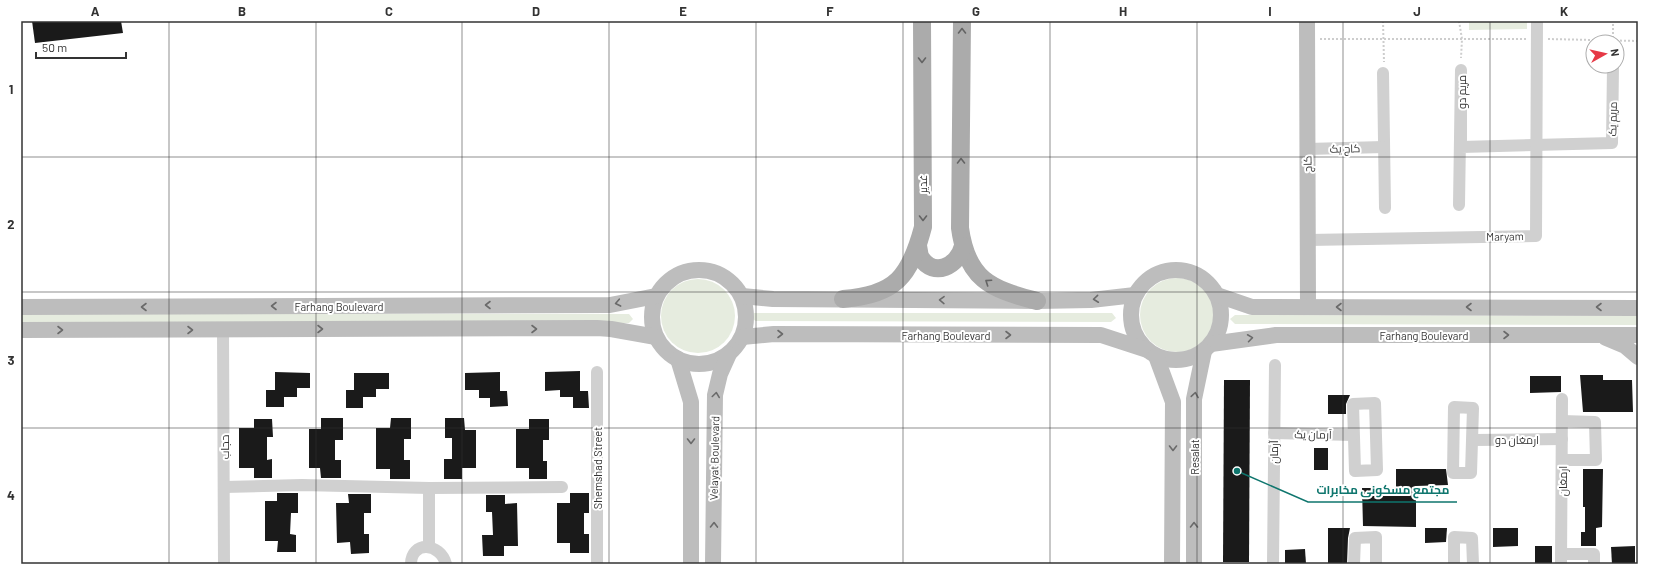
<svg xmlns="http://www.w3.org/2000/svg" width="1659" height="585" viewBox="0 0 1659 585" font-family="Barlow,Cairo,sans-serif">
	<rect width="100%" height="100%" fill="#fff"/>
	<g fill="#e6ecdf">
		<path d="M 1469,21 L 1527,21 L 1527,29 L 1469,30 Z"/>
		<circle cx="1177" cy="315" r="37"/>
		<circle cx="698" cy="316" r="37"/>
		<path d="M 21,313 L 629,314 L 633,319 L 629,323 L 21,322 Z"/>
		<path d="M 753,313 L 1112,313 L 1116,318 L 1111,322 L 756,321 L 752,319 Z"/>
		<path d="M 1235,315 L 1638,316 L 1638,325 L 1235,324 L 1230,319 Z"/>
	</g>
	<g fill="#1a1a1a">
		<path d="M 32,21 L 121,21 L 123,33 L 35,43 Z"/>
		<path d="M 580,371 L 580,391 L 588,391 L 589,408 L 573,408 L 573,397 L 560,397 L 560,390 L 545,391 L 545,372 Z"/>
		<path d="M 275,372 L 310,373 L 310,388 L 297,388 L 297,397 L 284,397 L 284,407 L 266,407 L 266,390 L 275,390 Z"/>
		<path d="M 500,372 L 500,391 L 507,391 L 508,406 L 490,407 L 490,398 L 479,398 L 479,390 L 465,390 L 465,373 Z"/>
		<path d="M 354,373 L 389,373 L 389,389 L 376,389 L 376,397 L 363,397 L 363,408 L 346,408 L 346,390 L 354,390 Z"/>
		<path d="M 1580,375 L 1603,375 L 1603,380 L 1632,380 L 1633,412 L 1583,412 Z"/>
		<path d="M 1530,376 L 1561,376 L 1561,392 L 1530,393 Z"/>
		<path d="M 1224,380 L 1250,380 L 1249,562 L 1223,562 Z"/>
		<path d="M 1328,395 L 1350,395 L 1346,404 L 1346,414 L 1328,414 Z"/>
		<path d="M 321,418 L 343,418 L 343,440 L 335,440 L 335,460 L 341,460 L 341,478 L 321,478 L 320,468 L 309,468 L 309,429 L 321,429 Z"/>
		<path d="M 391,418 L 411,418 L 411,439 L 404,439 L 404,460 L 410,460 L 410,479 L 390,479 L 390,469 L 376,469 L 376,428 L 390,428 Z"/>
		<path d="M 445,418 L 464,418 L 465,430 L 476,430 L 476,468 L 462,468 L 462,479 L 444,479 L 444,459 L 452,459 L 452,438 L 445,438 Z"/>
		<path d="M 254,419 L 272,419 L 273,437 L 267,437 L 267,460 L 272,459 L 272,478 L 254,478 L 254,468 L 239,468 L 239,428 L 254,428 Z"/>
		<path d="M 529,419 L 549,419 L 549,440 L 543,440 L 543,461 L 547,461 L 547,479 L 529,479 L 529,468 L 516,468 L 516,429 L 529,429 Z"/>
		<rect x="1314" y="448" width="14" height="22"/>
		<path d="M 1396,469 L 1446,469 L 1448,485 L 1416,486 L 1416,527 L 1363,526 L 1362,488 L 1396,488 Z"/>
		<path d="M 1583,469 L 1603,469 L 1602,527 L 1596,528 L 1596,546 L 1581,546 L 1581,532 L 1585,532 L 1585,507 L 1583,507 Z"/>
		<path d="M 277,493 L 298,493 L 298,513 L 291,513 L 290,534 L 296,535 L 296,552 L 277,552 L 278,541 L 265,541 L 265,501 L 277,501 Z"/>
		<path d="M 570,493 L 589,493 L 589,513 L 584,513 L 584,534 L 589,534 L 589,553 L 570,553 L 570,543 L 557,543 L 557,503 L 570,503 Z"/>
		<path d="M 348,494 L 371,494 L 371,513 L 364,513 L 364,534 L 369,534 L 369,553 L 351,554 L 350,542 L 337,543 L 336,503 L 349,503 Z"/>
		<path d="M 486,495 L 505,495 L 505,504 L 517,503 L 518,546 L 504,546 L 504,556 L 483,556 L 482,535 L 493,535 L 492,512 L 486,512 Z"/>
		<path d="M 1328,528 L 1350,528 L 1348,538 L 1347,564 L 1328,564 Z"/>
		<path d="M 1425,528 L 1447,528 L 1446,542 L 1425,543 Z"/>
		<path d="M 1493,528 L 1518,528 L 1518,546 L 1493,547 Z"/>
		<rect x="1535" y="546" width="17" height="18"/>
		<path d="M 1635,546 L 1635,564 L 1612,564 L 1611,547 Z"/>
		<path d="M 1305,549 L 1306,564 L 1285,564 L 1285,550 Z"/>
	</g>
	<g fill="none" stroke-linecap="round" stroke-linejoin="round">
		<g stroke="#cdcdcd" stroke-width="2" stroke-dasharray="2 2" stroke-linecap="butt">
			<path d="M 1383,21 L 1384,62"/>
			<path d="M 1459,21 L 1462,39 L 1461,58"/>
			<path d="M 1320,39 L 1526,39"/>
			<path d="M 1548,39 L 1638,41"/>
			<path d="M 1613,42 L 1613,21"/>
		</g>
		<g stroke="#d0d0d0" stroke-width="12">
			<path d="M 1383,73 L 1385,208"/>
			<path d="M 1307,149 L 1384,147"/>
			<path d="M 1459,205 L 1461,70 L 1461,147 L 1612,143 L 1613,66"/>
			<path d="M 1308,240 L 1536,236 L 1537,21"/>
			<path d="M 223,329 L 224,564"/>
			<path d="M 1375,403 L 1377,470 L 1355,471 L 1353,404 Z"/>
			<path d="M 1454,407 L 1473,408 L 1471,473 L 1453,473 Z"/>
			<path d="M 1274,433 L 1353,435"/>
			<path d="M 1473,440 L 1562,439"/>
			<path d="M 1562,460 L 1596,460 L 1595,422 L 1562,421"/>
			<path d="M 224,487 L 302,485 L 429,488 L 562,487"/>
			<path d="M 429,488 L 429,547"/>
			<path d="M 1561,554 L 1594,554 L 1594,564"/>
			<path d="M 411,564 C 411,541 440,542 446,564"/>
			<path d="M 597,564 L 597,372"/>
			<path d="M 1273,564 L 1275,365"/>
			<path d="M 1354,564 L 1355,538 L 1376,537 L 1376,564"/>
			<path d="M 1454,564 L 1454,537 L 1472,538 L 1473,564"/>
			<path d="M 1561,564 L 1562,399"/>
		</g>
		<g stroke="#bdbdbd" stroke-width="16">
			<path d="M 1307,21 L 1308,306"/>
			<circle cx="699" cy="317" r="47"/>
			<circle cx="1176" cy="315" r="45"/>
			<path d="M 1217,295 L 1252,307 L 1638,308"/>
			<path d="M 742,296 L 773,299 L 1037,301 L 1091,300 L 1135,295"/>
			<path d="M 21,307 L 610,305 L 656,296"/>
			<path d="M 21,330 L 597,328 L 611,329 L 656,337"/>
			<path d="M 742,337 L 774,334 L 1101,335 L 1147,350"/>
			<path d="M 1606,338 L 1625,346 L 1638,357"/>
			<path d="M 1211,344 L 1276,335 L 1638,335"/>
			<path d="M 1156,356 L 1173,402 L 1172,564"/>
			<path d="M 678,359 L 691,402 L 691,564"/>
			<path d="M 713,564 L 715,395 L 720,374 L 729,354"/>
			<path d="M 1194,564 L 1194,399 L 1204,351"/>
		</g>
		<g stroke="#ababab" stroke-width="18">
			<path d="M 962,21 L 960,228 C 967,279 990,289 1037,301"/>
			<path d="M 918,246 C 919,250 919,255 921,258 C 934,278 958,266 963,246"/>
			<path d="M 843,299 C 896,295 910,276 923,227 L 922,21"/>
		</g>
	</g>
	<defs><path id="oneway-chevron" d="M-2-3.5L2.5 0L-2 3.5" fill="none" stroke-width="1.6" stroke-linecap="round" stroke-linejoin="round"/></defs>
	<g stroke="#636363">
		<use href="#oneway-chevron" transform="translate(962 31) rotate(-90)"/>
		<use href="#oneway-chevron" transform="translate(922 60) rotate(90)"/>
		<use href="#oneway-chevron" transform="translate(961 161) rotate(-90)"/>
		<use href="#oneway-chevron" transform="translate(923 218) rotate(90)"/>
		<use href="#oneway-chevron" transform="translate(988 282) rotate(-146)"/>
	</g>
	<g stroke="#6a6a6a">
		<use href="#oneway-chevron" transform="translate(1096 299) rotate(174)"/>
		<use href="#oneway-chevron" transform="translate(942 300) rotate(-179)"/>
		<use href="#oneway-chevron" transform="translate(618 303) rotate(169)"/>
		<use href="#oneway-chevron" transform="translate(488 305) rotate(180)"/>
		<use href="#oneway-chevron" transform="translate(274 306) rotate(180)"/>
		<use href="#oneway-chevron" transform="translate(144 307) rotate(180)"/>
		<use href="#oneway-chevron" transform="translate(1339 307) rotate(-180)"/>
		<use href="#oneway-chevron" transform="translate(1469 307) rotate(-180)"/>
		<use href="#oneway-chevron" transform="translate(1599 307) rotate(-180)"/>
		<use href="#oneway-chevron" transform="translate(320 329)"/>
		<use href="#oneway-chevron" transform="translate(534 329)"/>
		<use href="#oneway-chevron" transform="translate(60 330)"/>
		<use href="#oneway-chevron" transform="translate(190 330)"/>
		<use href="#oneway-chevron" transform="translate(780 334)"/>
		<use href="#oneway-chevron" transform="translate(1008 335)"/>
		<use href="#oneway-chevron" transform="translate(1506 335)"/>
		<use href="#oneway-chevron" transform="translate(1250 338) rotate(-8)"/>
		<use href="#oneway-chevron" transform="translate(716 395) rotate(-82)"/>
		<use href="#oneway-chevron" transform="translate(1195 395) rotate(-81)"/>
		<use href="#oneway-chevron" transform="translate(691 441) rotate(90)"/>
		<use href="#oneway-chevron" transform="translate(1173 448) rotate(90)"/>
		<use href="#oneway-chevron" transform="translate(714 525) rotate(-89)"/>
		<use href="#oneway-chevron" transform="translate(1194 525) rotate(-90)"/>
	</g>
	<path fill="none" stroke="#333" stroke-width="1" stroke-opacity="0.55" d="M 169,21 L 169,564M 316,21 L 316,564M 462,21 L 462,564M 609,21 L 609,564M 756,21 L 756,564M 903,21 L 903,564M 1050,21 L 1050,564M 1197,21 L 1197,564M 1343,21 L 1343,564M 1490,21 L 1490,564M 21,157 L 1638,157M 21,292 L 1638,292M 21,428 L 1638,428"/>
	<g text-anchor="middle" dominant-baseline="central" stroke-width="4" stroke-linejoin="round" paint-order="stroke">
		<g font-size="11" fill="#333" stroke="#fff">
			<text transform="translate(1461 92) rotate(-90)">مریم دو</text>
			<text transform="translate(1612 119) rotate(-89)">مریم یک</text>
			<text transform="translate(1345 148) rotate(-1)">کاج یک</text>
			<text transform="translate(1307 164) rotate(-91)">کاج</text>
			<text transform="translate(922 184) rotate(-90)">غدیر</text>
			<text transform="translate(1505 236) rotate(-1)">Maryam</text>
			<text x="339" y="306">Farhang Boulevard</text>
			<text x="946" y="335">Farhang Boulevard</text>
			<text x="1424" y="335">Farhang Boulevard</text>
			<text transform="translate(1313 434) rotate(1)">آرمان یک</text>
			<text x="1517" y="439">ارمغان دو</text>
			<text transform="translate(224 447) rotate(-90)">حجاب</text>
			<text transform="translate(1273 452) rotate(-90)">آرمان</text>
			<text transform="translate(1194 457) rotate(-90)">Resalat</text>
			<text transform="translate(714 458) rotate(-89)">Velayat Boulevard</text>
			<text transform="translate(597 468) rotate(-90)">Shemshad Street</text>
			<text transform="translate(1562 481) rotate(-90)">ارمغان</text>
		</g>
	</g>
	<path fill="none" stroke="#0f766e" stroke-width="1.5" d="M1237 471L1308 502H1457"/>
	<circle fill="#0f766e" stroke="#fff" stroke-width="1.5" cx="1237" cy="471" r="4"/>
	<g font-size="12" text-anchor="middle" font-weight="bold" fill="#0f766e" stroke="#fff" stroke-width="4" stroke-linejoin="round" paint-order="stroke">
		<text x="1383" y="494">مجتمع مسکونی مخابرات</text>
	</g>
	<rect width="1659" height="585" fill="none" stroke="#ffffff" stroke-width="44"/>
	<g transform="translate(1605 54) rotate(82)"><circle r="19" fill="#ffffff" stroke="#adadad"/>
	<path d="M0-3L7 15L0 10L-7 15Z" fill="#e63946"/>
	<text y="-6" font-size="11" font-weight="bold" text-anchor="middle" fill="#333333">N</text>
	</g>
	<path d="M36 52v6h90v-6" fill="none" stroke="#333333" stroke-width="2"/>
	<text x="42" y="52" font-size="12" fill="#333333" stroke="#ffffff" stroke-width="3" paint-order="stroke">50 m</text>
	<rect x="22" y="22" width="1615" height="541" fill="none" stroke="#333" stroke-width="1.5"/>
	<g font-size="13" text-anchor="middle" font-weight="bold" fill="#333">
		<text x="95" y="16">A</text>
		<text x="242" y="16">B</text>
		<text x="389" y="16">C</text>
		<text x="536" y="16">D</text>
		<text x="683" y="16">E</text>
		<text x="830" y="16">F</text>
		<text x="976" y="16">G</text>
		<text x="1123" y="16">H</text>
		<text x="1270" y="16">I</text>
		<text x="1417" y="16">J</text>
		<text x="1564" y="16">K</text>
		<text x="11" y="94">1</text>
		<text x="11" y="229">2</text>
		<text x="11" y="365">3</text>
		<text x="11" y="500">4</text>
	</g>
</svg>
